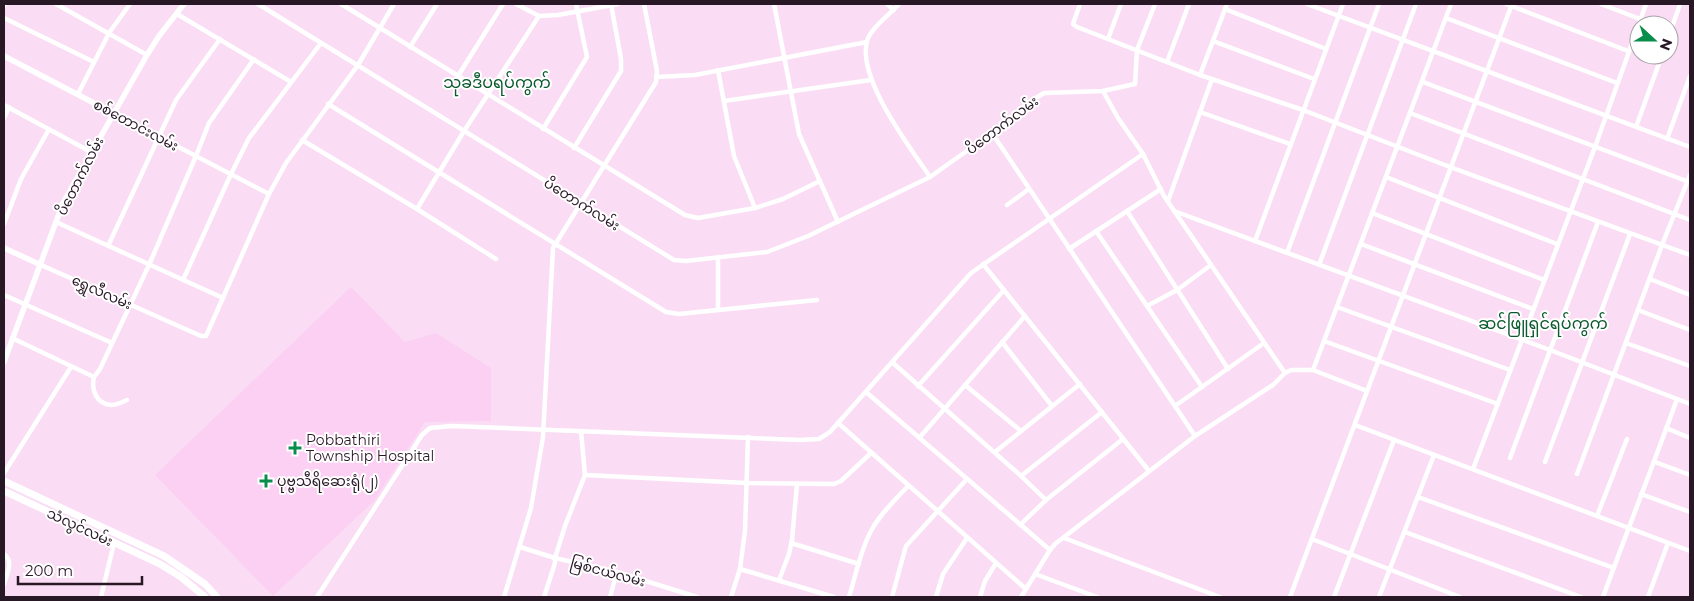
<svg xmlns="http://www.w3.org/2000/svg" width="1694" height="601" viewBox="0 0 1694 601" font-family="Montserrat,'Noto Sans Myanmar',sans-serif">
	<rect width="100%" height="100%" fill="#faddf4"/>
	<path fill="#fbd0f3" d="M 351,287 L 405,342 L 436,333 L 491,368 L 491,421 L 425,422 L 374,501 L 273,596 L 155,475 Z"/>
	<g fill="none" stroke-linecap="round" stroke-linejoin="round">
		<g stroke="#fff" stroke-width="4.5">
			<path d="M 56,4 L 147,55"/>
			<path d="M 258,4 L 674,260 L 686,261 L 767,252 L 808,236 L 930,177 L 992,133 L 1031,101 L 1044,93 L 1103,91 L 1135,84 L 1137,50 L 1155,4"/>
			<path d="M 341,4 L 685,215 L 698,218 L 755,208 L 783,199 L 820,181"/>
			<path d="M 516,4 L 539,16 L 558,15 L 618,4"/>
			<path d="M 774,4 L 799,134 L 838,222"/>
			<path d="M 887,4 L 894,10"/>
			<path d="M 899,4 C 890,14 870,29 867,41 C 857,79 910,147 930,177"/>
			<path d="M 1080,4 L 1074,21 L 1073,24 L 1077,27 L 1200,75 L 1303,110 L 1450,167 L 1690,255"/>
			<path d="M 1307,4 L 1690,147"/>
			<path d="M 1506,4 L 1628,51"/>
			<path d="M 1601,4 L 1640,19"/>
			<path d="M 4,6 L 5,4"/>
			<path d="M 1225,9 L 1326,49"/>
			<path d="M 177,14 L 291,82"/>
			<path d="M 4,18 L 94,62"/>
			<path d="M 1446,18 L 1617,83"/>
			<path d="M 1669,36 L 1680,4"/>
			<path d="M 1108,39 L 1121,4"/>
			<path d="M 1213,41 L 1314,79"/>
			<path d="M 410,47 L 437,4"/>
			<path d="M 1167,62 L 1189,4"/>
			<path d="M 718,70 L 734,156 L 755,208"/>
			<path d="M 1200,75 L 1227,4"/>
			<path d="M 458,76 L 503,4"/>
			<path d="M 656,77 L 695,75 L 867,42"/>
			<path d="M 1423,82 L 1689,182"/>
			<path d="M 1103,91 L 1118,118 L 1143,154 L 1164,196 L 1285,373"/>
			<path d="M 78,94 L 109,33 L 130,4"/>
			<path d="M 724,101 L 871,80"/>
			<path d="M 328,104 L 666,312 L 679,314 L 817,300"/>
			<path d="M 4,105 L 91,152"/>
			<path d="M 1200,112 L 1290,144"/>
			<path d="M 113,113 L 269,194"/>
			<path d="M 1410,113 L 1690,220"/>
			<path d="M 4,118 L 9,107"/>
			<path d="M 1636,127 L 1662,55"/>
			<path d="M 543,129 L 587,57 L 576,4"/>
			<path d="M 992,133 L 1195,436"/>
			<path d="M 1667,139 L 1690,76"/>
			<path d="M 302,140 L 417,209 L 496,259"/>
			<path d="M 574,148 L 621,71 L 621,59 L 611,4"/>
			<path d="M 1386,177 L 1557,244"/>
			<path d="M 1168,201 L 1212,79"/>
			<path d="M 1007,205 L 1029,189"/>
			<path d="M 417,209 L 464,131 L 539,16"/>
			<path d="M 1127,211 L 1228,369"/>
			<path d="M 1174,211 L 1550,350 L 1690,404"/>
			<path d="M 1372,213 L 1544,280"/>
			<path d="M 56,222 L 223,298"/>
			<path d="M 4,224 L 21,179 L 49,129"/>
			<path d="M 1096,231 L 1202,387"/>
			<path d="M 1255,241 L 1343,4"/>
			<path d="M 1361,244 L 1533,309"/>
			<path d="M 108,246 L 176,100 L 220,39"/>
			<path d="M 1069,249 L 1161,189"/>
			<path d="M 1287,253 L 1379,4"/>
			<path d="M 718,257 L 718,310"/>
			<path d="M 983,264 L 1149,471"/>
			<path d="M 41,265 L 201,336 L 206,336 L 269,194 L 286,163 L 358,65 L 394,4"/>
			<path d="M 1319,265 L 1416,4"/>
			<path d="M 1650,279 L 1690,295"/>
			<path d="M 183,280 L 231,174 L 249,138 L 321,43"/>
			<path d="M 4,295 L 112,343"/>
			<path d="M 1147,306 L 1177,290 L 1211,265"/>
			<path d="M 1337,307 L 1510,370"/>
			<path d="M 1638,310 L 1690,330"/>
			<path d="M 12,338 L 94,377 L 100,369 L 149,265 L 196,156 L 209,123 L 254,59"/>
			<path d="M 1324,341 L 1498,404"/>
			<path d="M 1002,342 L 1052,406"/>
			<path d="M 1626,343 L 1690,366"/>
			<path d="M 893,363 L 1021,476 L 1046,500"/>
			<path d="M 1313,370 L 1451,4"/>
			<path d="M 94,377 C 91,389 96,404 111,405 C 117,405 122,402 127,400"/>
			<path d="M 965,385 L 1021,431"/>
			<path d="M 918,386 L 1004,290"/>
			<path d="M 866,392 L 1050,550"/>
			<path d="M 1175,406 L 1264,343"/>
			<path d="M 838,423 L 1026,589"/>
			<path d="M 1355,425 L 1690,551"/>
			<path d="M 1666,428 L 1690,438"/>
			<path d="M 920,437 L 1025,316"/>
			<path d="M 995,452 L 1080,384"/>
			<path d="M 1510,458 L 1598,222"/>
			<path d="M 1545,462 L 1630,234"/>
			<path d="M 1655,462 L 1690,475"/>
			<path d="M 1473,469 L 1595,147 L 1646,4"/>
			<path d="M 4,473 L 71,367"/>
			<path d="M 1577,474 L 1662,245 L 1690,175"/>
			<path d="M 585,475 L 747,483 L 834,484 L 841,481 L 871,453"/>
			<path d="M 1021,476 L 1102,412"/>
			<path d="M 1641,494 L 1690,512"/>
			<path d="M 1418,497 L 1614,568"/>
			<path d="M 1597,516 L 1627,439"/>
			<path d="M 1020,525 L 1046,500 L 1123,439"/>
			<path d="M 1405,532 L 1581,597"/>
			<path d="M 1064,538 L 1220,597"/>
			<path d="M 1312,539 L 1460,597"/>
			<path d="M 791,543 L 859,564"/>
			<path d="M 520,547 L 555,558 L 617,572 L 697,597"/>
			<path d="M 4,554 C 14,561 7,574 4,584"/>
			<path d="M 740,569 L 834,597"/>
			<path d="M 1035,574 L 1097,597"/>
			<path d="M 779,580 L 789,554 L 792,540 L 797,484"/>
			<path d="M 101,597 L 114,543"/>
			<path d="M 317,597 L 422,435 L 430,428 L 452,426 L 800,440 L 819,439 L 830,432 L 971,273 L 1143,154"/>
			<path d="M 504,597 L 531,508 L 543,437 L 553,248 L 656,82 L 657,71 L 644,4"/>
			<path d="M 544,597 L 555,563 L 555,558 L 565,526 L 585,475 L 581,431"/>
			<path d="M 610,597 L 617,572"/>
			<path d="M 731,597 L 740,569 L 745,531 L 748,437"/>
			<path d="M 849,597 C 856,575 860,551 871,531 C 880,514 895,500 908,486"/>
			<path d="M 892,597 L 906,546 L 967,479"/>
			<path d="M 936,597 L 943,574 L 967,538"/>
			<path d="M 980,597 L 985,581 L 996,563"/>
			<path d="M 1021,597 L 1050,550 L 1055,544 L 1195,436 L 1273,385 L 1285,373 L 1291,370 L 1313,370 L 1367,391"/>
			<path d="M 1290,597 L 1512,4"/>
			<path d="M 1334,597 L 1394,440"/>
			<path d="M 1379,597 L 1434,455"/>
			<path d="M 1603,597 C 1627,531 1653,466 1677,399"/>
			<path d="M 1648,597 L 1668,543"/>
		</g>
		<g stroke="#fff" stroke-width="5.5">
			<path d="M 4,56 L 113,113"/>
			<path d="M 4,248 L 41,265"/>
			<path d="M 4,362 L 63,203 L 147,55 L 159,36 L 184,4"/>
		</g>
		<g stroke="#fff" stroke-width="7">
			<path d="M 4,481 L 164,556 L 205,584 L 217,597"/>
			<path d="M 4,491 L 160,564 L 181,577 L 205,597"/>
		</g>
	</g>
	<g fill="#098d4a" stroke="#fff" stroke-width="2">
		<path d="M292.5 440.5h5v5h5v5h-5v5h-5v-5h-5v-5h5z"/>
		<path d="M263.5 473.5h5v5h5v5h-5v5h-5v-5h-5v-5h5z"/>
	</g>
	<g text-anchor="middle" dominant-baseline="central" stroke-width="4" stroke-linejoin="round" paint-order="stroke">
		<g font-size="14" fill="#281725" stroke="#fff">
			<text transform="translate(136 125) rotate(28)">စစ်တောင်းလမ်း</text>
			<text transform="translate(1002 125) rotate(-37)">ပိတောက်လမ်း</text>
			<text transform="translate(80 176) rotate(-63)">ပိတောက်လမ်း</text>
			<text transform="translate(582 204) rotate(32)">ပိတောက်လမ်း</text>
			<text transform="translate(102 292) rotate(24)">ရွှေလီလမ်း</text>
			<text transform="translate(80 527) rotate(25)">သံလွင်လမ်း</text>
			<text transform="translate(608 572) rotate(15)">မြစ်ငယ်လမ်း</text>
		</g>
		<g font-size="14" fill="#281725" stroke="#fff" text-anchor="start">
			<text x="306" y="440">Pobbathiri<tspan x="306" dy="16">Township Hospital</tspan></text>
			<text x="277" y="481">ပုဗ္ဗသီရိဆေးရုံ(၂)</text>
		</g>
		<g font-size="16" fill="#0b592e" stroke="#fff">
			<text x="497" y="82">သုခဒီပရပ်ကွက်</text>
			<text x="1543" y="323">ဆင်ဖြူရှင်ရပ်ကွက်</text>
		</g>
	</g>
	<rect width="1694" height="601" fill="none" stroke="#281725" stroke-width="10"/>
	<g transform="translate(1654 40) rotate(111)"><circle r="24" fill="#ffffff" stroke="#a9a2a8"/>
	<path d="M0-4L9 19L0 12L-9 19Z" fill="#098d4a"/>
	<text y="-8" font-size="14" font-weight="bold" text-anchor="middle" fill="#281725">N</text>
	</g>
	<path d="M18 576v8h124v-8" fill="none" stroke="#281725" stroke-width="2.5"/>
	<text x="25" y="576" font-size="15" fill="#281725" stroke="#ffffff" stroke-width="4" paint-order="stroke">200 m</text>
</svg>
